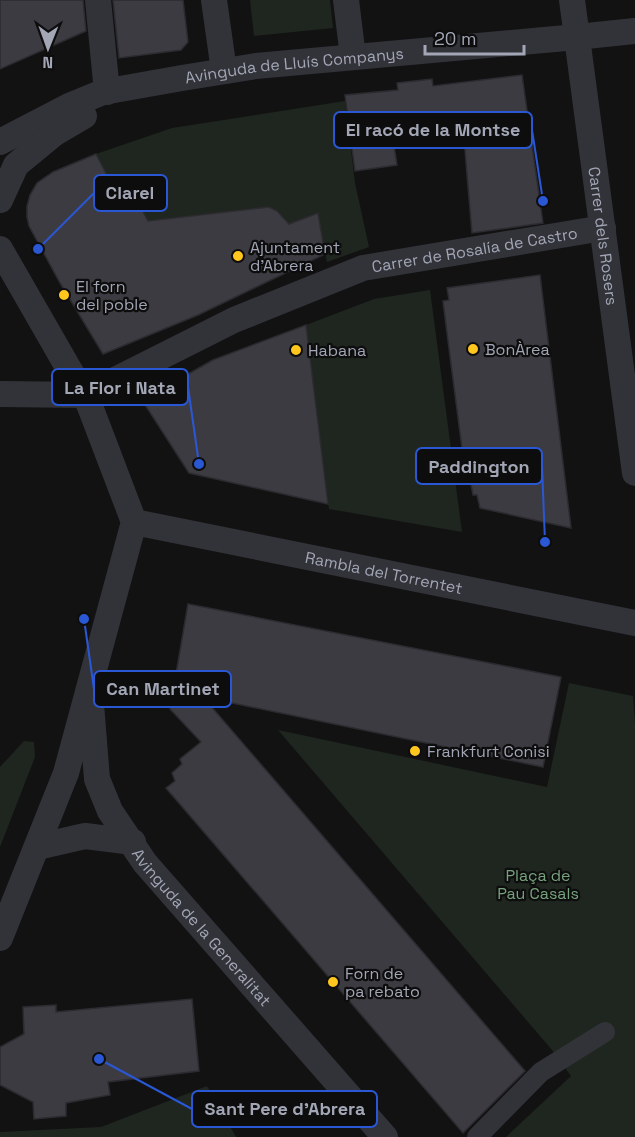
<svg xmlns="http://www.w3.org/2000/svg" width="635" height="1137" viewBox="0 0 635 1137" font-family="'Space Grotesk',sans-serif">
	<rect width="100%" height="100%" fill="#121213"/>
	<g fill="#1e261f">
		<path d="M 250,0 L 330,0 L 333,28 L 254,36 Z"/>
		<path d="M 345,101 L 355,183 L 369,247 L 327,262 L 317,213 L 285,226 L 277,211 L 269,207 L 147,222 L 127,215 L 96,154 L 172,128 Z"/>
		<path d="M 430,290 L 462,532 L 329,509 L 306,325 L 374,299 Z"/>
		<path d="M 569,683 L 633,696 L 635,724 L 635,1137 L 506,1137 L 571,1076 L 552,1050 L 278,730 L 547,787 Z"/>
		<path d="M 24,741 L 34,742 L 35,757 L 0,847 L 0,767 Z"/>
		<path d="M 207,1086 L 236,1137 L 0,1137 L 0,1132 L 101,1127 Z"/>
	</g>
	<g fill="#3c3b41" stroke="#2c2b30" stroke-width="1.5">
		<path d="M 0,0 L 83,0 L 86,31 L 0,69 Z"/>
		<path d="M 113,0 L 183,0 L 188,42 L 181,50 L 119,58 Z"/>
		<path d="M 522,75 L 543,223 L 472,233 L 464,139 L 394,146 L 397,165 L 355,171 L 345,95 L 398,90 L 397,83 L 432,79 L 433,86 Z"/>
		<path d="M 96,154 L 125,210 L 142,210 L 148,221 L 269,207 L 277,211 L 289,224 L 318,213 L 325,254 L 198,315 L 103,354 L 60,283 L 29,226 L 27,217 L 27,206 L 30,195 L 37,183 L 53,172 Z"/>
		<path d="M 540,275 L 571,528 L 480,508 L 477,495 L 473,495 L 470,479 L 466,479 L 447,333 L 443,301 L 449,300 L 447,288 Z"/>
		<path d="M 306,325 L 328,504 L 189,473 L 142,400 L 213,360 Z"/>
		<path d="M 188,604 L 561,677 L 543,767 L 203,697 L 525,1071 L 463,1133 L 166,788 L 175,781 L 172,773 L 182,764 L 180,759 L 201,742 L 170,709 Z"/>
		<path d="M 192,999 L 199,1071 L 108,1082 L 110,1095 L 66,1103 L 66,1116 L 34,1119 L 33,1102 L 0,1085 L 0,1047 L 24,1034 L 23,1007 L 56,1005 L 56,1012 Z"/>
	</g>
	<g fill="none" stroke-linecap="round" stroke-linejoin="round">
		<path stroke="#323339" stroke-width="20" d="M 477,1137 L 541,1072 L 605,1032"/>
		<g stroke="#323339" stroke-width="26">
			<path d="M 98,0 L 107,92"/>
			<path d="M 214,0 L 224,71"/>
			<path d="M 346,0 L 353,57"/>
			<path id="s1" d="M 572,0 L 635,473"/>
			<path id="s2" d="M 0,142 L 69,106 L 103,92 L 182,78 L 256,66 L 577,37 L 635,31"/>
			<path d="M 0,200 L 16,165 L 55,133 L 84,116"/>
			<path d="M 0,249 L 89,404 L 134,522 L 66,773 L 0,938"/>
			<path id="s3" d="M 0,394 L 85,395 L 234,320 L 363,268 L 603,228"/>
			<path id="s4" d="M 134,522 L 635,623"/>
			<path id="s5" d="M 91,704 L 97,779 L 110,811 L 145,863 L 385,1137"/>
			<path d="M 37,847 L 85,836 L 133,842"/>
		</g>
	</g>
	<g fill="#ffc61e" stroke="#0d0d0e" stroke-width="2">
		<circle cx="238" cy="256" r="6"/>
		<circle cx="64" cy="295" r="6"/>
		<circle cx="473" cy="349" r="6"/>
		<circle cx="296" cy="350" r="6"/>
		<circle cx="415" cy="751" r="6"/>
		<circle cx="333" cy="982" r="6"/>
	</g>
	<g text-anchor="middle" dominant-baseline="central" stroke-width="4.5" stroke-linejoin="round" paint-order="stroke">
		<g font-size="16" fill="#a2a6b5" stroke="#0d0d0e">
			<text stroke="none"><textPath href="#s2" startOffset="308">Avinguda de Lluís Companys</textPath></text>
			<text stroke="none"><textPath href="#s1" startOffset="238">Carrer dels Rosers</textPath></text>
			<text stroke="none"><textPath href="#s3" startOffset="504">Carrer de Rosalía de Castro</textPath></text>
			<text stroke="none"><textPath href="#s4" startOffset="255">Rambla del Torrentet</textPath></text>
			<text stroke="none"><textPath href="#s5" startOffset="258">Avinguda de la Generalitat</textPath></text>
		</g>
		<g font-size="16" fill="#a2a6b5" stroke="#0d0d0e" text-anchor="start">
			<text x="250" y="247">Ajuntament<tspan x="250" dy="18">d'Abrera</tspan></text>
			<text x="76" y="286">El forn<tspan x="76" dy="18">del poble</tspan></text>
			<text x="485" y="349">BonÀrea</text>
			<text x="308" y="350">Habana</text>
			<text x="427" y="751">Frankfurt Conisi</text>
			<text x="345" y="973">Forn de<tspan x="345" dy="18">pa rebato</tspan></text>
		</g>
		<g font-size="16" fill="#77a27d" stroke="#0d0d0e">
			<text x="538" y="875">Plaça de<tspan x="538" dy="18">Pau Casals</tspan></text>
		</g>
	</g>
	<path fill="none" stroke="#2a57d4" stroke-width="2" d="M543 201L532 130M38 249L94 193M199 464L188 387M545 542L542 466M84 619L94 689M99 1059L192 1109"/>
	<g fill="#2a57d4" stroke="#0d0d0e" stroke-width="2">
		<circle cx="543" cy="201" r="6"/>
		<circle cx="38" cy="249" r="6"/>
		<circle cx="199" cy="464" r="6"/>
		<circle cx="545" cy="542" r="6"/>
		<circle cx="84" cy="619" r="6"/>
		<circle cx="99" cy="1059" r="6"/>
	</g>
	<g fill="#0d0d0e" stroke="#2a57d4" stroke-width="2">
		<rect x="334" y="112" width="198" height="36" rx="6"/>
		<rect x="94" y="175" width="73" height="36" rx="6"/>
		<rect x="52" y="369" width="136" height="36" rx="6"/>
		<rect x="416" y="448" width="126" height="36" rx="6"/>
		<rect x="94" y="671" width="137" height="36" rx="6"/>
		<rect x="192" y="1091" width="185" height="36" rx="6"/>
	</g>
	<g font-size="18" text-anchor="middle" font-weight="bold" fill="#a2a6b5">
		<text x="433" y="136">El racó de la Montse</text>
		<text x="130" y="199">Clarel</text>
		<text x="120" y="394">La Flor i Nata</text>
		<text x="479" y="473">Paddington</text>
		<text x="163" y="695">Can Martinet</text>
		<text x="285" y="1115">Sant Pere d'Abrera</text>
	</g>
	<g transform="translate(48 48) rotate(181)" stroke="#0d0d0e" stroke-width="4.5" paint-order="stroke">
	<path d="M0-4.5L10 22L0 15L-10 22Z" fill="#a2a6b5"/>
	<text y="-9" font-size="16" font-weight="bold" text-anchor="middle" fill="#a2a6b5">N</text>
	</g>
	<path d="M425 45v9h99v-9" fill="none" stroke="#a2a6b5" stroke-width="3"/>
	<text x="434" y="45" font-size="18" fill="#a2a6b5" stroke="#0d0d0e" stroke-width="4.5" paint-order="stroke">20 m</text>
</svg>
